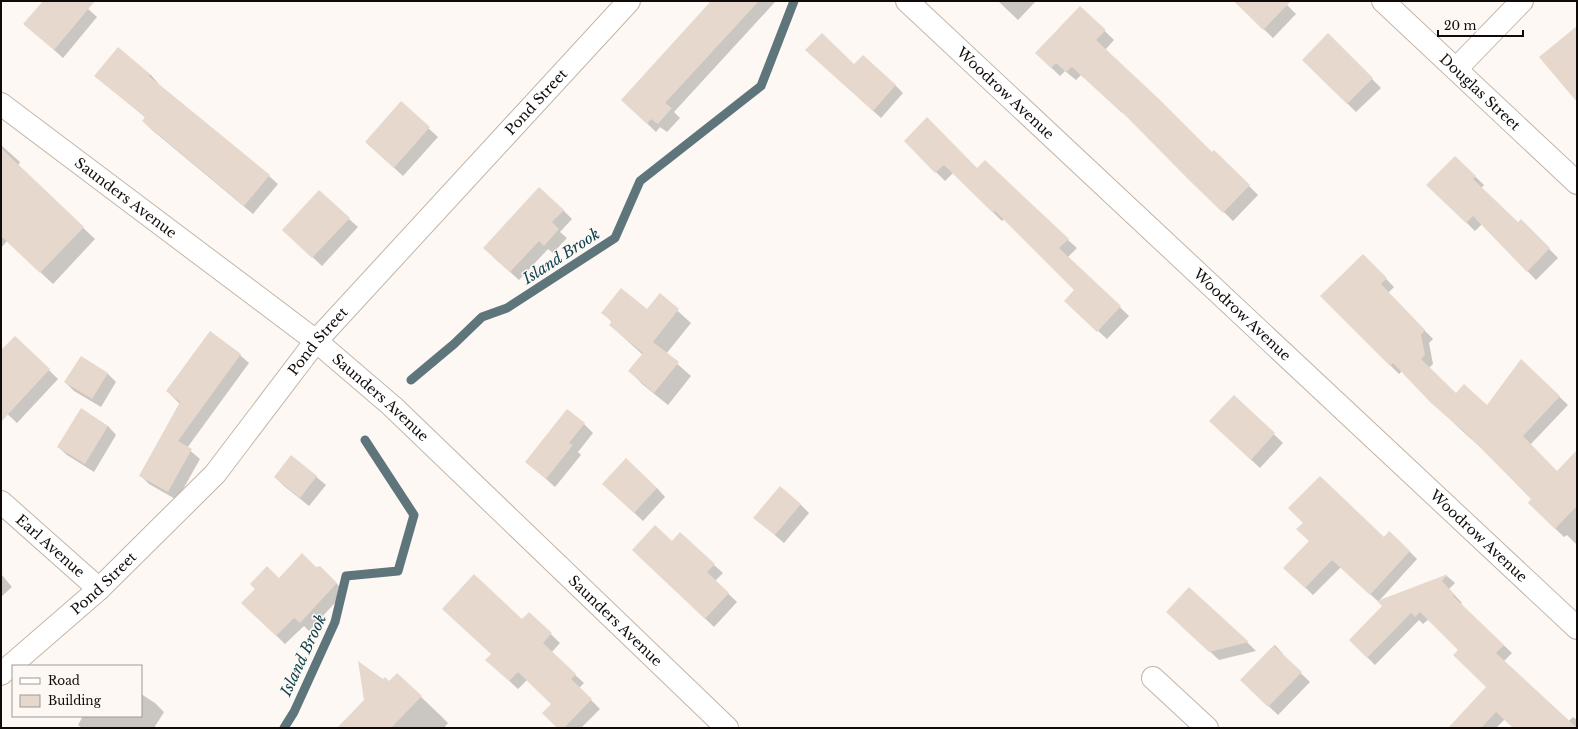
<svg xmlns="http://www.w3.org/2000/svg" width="1578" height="729" viewBox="0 0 1578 729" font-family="'Libre Baskerville',serif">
	<rect width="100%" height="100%" fill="#fdf8f3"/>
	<g fill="#0003">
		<path d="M 44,1 L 79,1 L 97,17 L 63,58 L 25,24 Z"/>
		<path d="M 711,1 L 776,1 L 674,112 L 680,118 L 667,132 L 660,127 L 656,132 L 631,108 Z"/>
		<path d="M 998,1 L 1036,1 L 1018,20 Z"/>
		<path d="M 1234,1 L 1283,1 L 1296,14 L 1273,38 Z"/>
		<path d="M 1080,7 L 1114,40 L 1105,50 L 1212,153 L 1214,151 L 1258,195 L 1233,221 L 1132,121 L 1081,75 L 1076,80 L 1065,71 L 1060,76 L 1036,53 Z"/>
		<path d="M 1328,35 L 1381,88 L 1356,112 L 1303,60 Z"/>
		<path d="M 815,58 L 855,66 L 895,85 L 903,93 L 881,118 Z"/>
		<path d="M 150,74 L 158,83 L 157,84 L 269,176 L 278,184 L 253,214 L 152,130 L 143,121 L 146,118 L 105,84 Z"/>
		<path d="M 401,103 L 438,137 L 403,176 L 366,142 Z"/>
		<path d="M 905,141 L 977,170 L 1068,240 L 1077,248 L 1068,257 L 1129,316 L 1107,339 L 1074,309 L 1075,290 L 1004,219 L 1002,221 L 953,173 L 945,181 Z"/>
		<path d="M 1,145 L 20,162 L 18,166 L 95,239 L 53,284 L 7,241 L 1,248 Z"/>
		<path d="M 1455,157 L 1484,185 L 1481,188 L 1518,224 L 1521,220 L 1558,258 L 1536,280 L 1482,224 L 1475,231 L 1428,185 Z"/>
		<path d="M 563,210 L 572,219 L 560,232 L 567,238 L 553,253 L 548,249 L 519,280 L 493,257 Z"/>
		<path d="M 349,219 L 358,227 L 322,266 L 292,238 Z"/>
		<path d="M 1363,255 L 1394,287 L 1388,293 L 1433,339 L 1429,343 L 1433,364 L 1429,368 L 1456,394 L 1488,407 L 1521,360 L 1568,405 L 1530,445 L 1557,472 L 1577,471 L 1577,545 L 1567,535 L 1564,537 L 1529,503 L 1533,499 L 1479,446 L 1459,428 L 1402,371 L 1399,374 L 1321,296 Z"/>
		<path d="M 660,295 L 691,323 L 666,354 L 691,376 L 668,405 L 642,384 L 630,371 L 643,355 L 610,325 L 612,322 L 603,313 L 647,310 Z"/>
		<path d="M 15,337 L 58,379 L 17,423 L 1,408 L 1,352 Z"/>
		<path d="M 240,355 L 249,363 L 187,448 L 200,459 L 177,500 L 149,484 L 140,475 L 180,404 L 167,391 Z"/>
		<path d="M 107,373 L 116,382 L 101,407 L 74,391 L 65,382 Z"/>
		<path d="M 1234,396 L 1283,443 L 1260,468 L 1219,430 Z"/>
		<path d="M 584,424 L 593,433 L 578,452 L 581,455 L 555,487 L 527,462 Z"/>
		<path d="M 108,426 L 116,435 L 94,472 L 67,455 L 58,447 Z"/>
		<path d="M 291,456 L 326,485 L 309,506 L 284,486 L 275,477 Z"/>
		<path d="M 657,488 L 665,497 L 643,521 L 612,492 Z"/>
		<path d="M 800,504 L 809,513 L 784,543 L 755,518 Z"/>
		<path d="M 1390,532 L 1417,559 L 1379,601 L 1447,576 L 1455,583 L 1449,589 L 1462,603 L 1460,604 L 1512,653 L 1504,661 L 1569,721 L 1573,717 L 1577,720 L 1577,728 L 1514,728 L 1505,719 L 1496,728 L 1456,728 L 1488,687 L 1459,650 L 1429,619 L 1423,624 L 1419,620 L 1375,665 L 1350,640 L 1383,606 L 1341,567 L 1313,595 L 1293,576 L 1384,539 Z"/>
		<path d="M 672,542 L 714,565 L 723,573 L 715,581 L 737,602 L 714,627 L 642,558 Z"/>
		<path d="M 320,567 L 345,592 L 309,631 L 304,626 L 285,644 L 243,603 L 279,579 Z"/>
		<path d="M 1,574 L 12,587 L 1,597 Z"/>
		<path d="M 1189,588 L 1248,643 L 1256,651 L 1219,660 L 1176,620 Z"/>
		<path d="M 529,613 L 560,643 L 551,653 L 584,683 L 579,688 L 600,709 L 581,728 L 558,728 L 552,704 L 527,680 L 518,689 L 487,660 Z"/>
		<path d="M 1275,645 L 1283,654 L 1283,656 L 1310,682 L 1278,715 L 1241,680 Z"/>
		<path d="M 397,674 L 440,715 L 448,723 L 444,728 L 356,728 L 389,683 Z"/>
		<path d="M 141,694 L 155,703 L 164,712 L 154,728 L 82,728 L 78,725 L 83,716 L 141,716 Z"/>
	</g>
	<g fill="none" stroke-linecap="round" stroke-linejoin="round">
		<g stroke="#5f757c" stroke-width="9">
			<path d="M 411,380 L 454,344 L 482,317 L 507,308 L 615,238 L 640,181 L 761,86 L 794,1"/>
			<path d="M 284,728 L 294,712 L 335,622 L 346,576 L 398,571 L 414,515 L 365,440"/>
		</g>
	</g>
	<g fill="#e7d8cd">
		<path d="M 43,1 L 95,1 L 54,50 L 23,24 Z"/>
		<path d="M 711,1 L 759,1 L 665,103 L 672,108 L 658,124 L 651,119 L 647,124 L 621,100 Z"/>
		<path d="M 1234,1 L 1291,1 L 1263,30 Z"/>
		<path d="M 1080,6 L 1106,30 L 1096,40 L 1160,100 L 1212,152 L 1214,150 L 1250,185 L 1223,213 L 1187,178 L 1123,113 L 1122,113 L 1072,67 L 1066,72 L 1056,63 L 1051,68 L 1035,53 Z"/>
		<path d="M 1577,26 L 1577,102 L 1539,57 Z"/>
		<path d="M 822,33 L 854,64 L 863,55 L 896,85 L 873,111 L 805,50 Z"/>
		<path d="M 1328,33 L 1373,78 L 1347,104 L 1302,60 Z"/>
		<path d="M 118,47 L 150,74 L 149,76 L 270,175 L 244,206 L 142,121 L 145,117 L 94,76 Z"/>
		<path d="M 401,101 L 430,127 L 394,168 L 365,142 Z"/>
		<path d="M 927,117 L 977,168 L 985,160 L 1069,239 L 1059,248 L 1121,306 L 1097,332 L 1064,301 L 1074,290 L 995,211 L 993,213 L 944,165 L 935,173 L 904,141 Z"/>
		<path d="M 1,148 L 84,227 L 40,273 L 1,236 Z"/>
		<path d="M 1455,156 L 1476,176 L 1473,179 L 1518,222 L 1521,219 L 1550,248 L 1527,272 L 1473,216 L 1466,223 L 1426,185 Z"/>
		<path d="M 539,187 L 564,210 L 552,222 L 559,229 L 544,246 L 539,241 L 510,272 L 483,248 Z"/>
		<path d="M 319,190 L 350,218 L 312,258 L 282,230 Z"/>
		<path d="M 1363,254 L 1387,278 L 1381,284 L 1425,330 L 1421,335 L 1425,355 L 1421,359 L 1456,393 L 1464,384 L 1487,405 L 1521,359 L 1560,396 L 1523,436 L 1557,471 L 1577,450 L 1577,506 L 1555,529 L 1528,503 L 1531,499 L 1470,437 L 1431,403 L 1393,363 L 1390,366 L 1320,296 Z"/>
		<path d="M 621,288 L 647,309 L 660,293 L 679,309 L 653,342 L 679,362 L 654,393 L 628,371 L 643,353 L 609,325 L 612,321 L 601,313 Z"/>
		<path d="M 210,331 L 241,354 L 178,441 L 192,449 L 168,492 L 139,476 L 180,402 L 166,391 Z"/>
		<path d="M 15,336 L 50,369 L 1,422 L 1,350 Z"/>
		<path d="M 81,356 L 108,373 L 92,399 L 64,382 Z"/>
		<path d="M 1234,395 L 1275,433 L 1251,460 L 1209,421 Z"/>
		<path d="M 81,408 L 108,426 L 85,464 L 57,447 Z"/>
		<path d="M 567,409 L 585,423 L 569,443 L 573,445 L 546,479 L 525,462 Z"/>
		<path d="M 291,455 L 317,476 L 300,498 L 274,477 Z"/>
		<path d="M 626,458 L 657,488 L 634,513 L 602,484 Z"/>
		<path d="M 1320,476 L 1384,537 L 1389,531 L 1410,551 L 1370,595 L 1332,560 L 1305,588 L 1283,568 L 1309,541 L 1296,529 L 1303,523 L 1288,508 Z"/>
		<path d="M 780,486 L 801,504 L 775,535 L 753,518 Z"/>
		<path d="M 655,525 L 672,541 L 680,532 L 715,564 L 707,572 L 729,593 L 705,619 L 632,550 Z"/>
		<path d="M 302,553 L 316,567 L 320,566 L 337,583 L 300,623 L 294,618 L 276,636 L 241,603 L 255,589 L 250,584 L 267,566 L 279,578 Z"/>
		<path d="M 474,574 L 522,619 L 529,612 L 552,633 L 543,643 L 576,674 L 571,679 L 592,699 L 564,728 L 557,728 L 542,713 L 551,704 L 518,672 L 509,681 L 485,660 L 491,654 L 442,609 Z"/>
		<path d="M 1448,574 L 1442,581 L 1454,594 L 1453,596 L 1504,645 L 1496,653 L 1577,728 L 1513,728 L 1496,712 L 1481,728 L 1448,728 L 1486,687 L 1453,655 L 1458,650 L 1420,612 L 1415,617 L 1411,613 L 1367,658 L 1349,640 L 1382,606 L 1377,601 Z"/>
		<path d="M 1189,587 L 1249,642 L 1209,652 L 1166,612 Z"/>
		<path d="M 1275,644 L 1275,647 L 1302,672 L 1268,707 L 1240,680 Z"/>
		<path d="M 358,661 L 383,679 L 385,677 L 389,681 L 397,673 L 422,696 L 391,728 L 337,728 L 364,700 Z"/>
	</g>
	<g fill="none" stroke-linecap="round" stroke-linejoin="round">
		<g stroke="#c3b5aa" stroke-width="24">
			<g id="minor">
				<path id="s1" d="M 907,1 L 1577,628"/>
				<path id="s2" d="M 1383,1 L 1577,183"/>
				<path d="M 1456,69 L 1522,1"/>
				<path id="s3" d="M 1,104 L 316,341 L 392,406 L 727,728"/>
				<path id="s4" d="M 1,502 L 99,589"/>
				<path id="s5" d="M 1,674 L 99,589 L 215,474 L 316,341 L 629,1"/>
				<path d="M 1153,678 L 1207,728"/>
			</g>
		</g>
		<use href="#minor" stroke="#fff" stroke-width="22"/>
	</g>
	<g text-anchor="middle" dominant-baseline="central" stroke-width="3" stroke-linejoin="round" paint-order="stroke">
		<g font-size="14" fill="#100b08" stroke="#fdf8f3">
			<text stroke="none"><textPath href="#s2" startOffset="133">Douglas Street</textPath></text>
			<text stroke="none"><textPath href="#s1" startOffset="135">Woodrow Avenue</textPath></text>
			<text stroke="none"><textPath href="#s5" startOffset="785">Pond Street</textPath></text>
			<text stroke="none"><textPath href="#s3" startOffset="156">Saunders Avenue</textPath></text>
			<text stroke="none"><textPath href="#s1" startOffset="459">Woodrow Avenue</textPath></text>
			<text stroke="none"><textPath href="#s5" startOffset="461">Pond Street</textPath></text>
			<text stroke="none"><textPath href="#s3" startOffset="480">Saunders Avenue</textPath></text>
			<text stroke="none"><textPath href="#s1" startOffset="783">Woodrow Avenue</textPath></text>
			<text stroke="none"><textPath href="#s4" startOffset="66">Earl Avenue</textPath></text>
			<text stroke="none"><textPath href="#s5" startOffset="137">Pond Street</textPath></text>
			<text stroke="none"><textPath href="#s3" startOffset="804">Saunders Avenue</textPath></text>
		</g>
		<g font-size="15" font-style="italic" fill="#114351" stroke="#fdf8f3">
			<text transform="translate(561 256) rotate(-33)">Island Brook</text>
			<text transform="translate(303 655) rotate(-65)">Island Brook</text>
		</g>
	</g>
	<rect width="1578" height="729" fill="none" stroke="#100b08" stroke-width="4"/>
	<rect x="12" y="665" width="130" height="52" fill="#fdf8f3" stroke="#9e9995"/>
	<rect x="20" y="678" width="20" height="6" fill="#ffffff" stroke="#9e9995"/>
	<text x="48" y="685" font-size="12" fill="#100b08">Road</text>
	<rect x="20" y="695" width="20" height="12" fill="#e7d8cd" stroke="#9e9995"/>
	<text x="48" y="705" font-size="12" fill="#100b08">Building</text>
	<path d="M1438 30v6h85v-6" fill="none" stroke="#100b08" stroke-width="2"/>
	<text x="1444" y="30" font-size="12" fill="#100b08" stroke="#fdf8f3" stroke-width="3" paint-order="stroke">20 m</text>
</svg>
